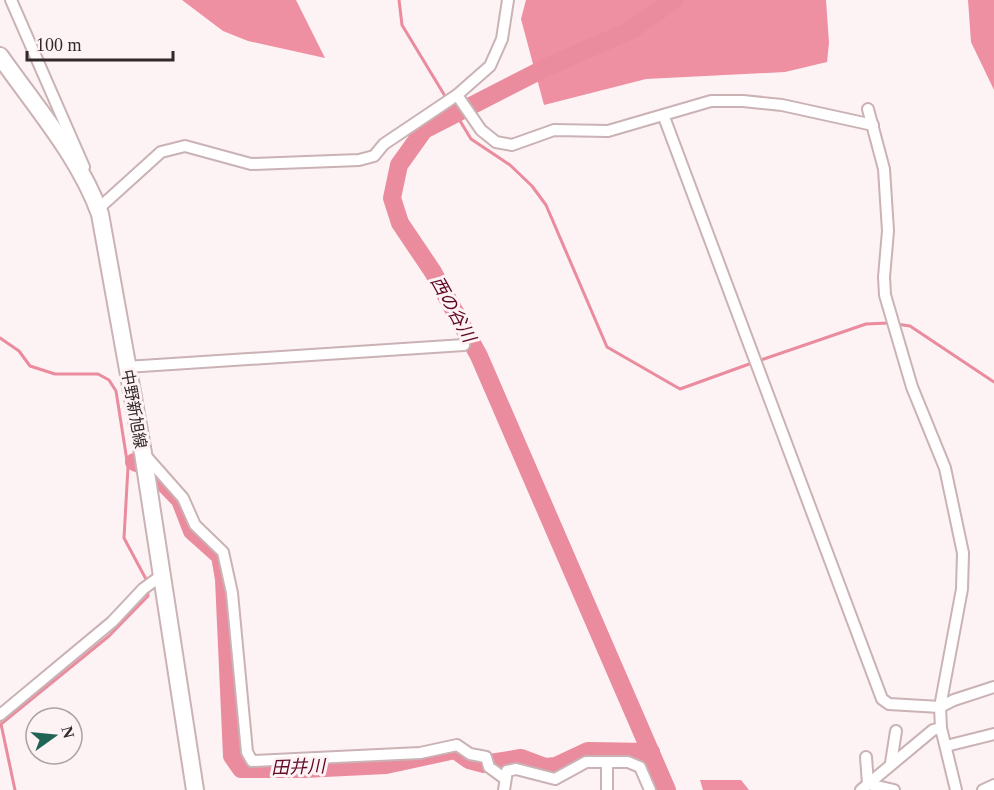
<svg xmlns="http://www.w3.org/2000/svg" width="994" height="790" viewBox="0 0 994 790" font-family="'Times New Roman','Noto Sans JP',serif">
	<rect width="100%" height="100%" fill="#fdf2f4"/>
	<g fill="#ef8fa2">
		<path d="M 182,0 L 296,0 L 325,58 L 248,41 L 223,31 Z"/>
		<path d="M 526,0 L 826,0 L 829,43 L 827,62 L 785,72 L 646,79 L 544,105 L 521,19 Z"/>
		<path d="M 968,0 L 994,0 L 994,90 L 971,42 Z"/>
		<path d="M 700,780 L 741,780 L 749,790 L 703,790 Z"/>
	</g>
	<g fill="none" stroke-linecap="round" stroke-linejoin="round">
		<g stroke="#ea8b9e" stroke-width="3">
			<path d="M 399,0 L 402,25 L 471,139 L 510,165 L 532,186 L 546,205 L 607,347 L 680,389 L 752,363"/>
			<path d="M 896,324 L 910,326 L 994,382"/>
			<path d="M 0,338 L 19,351 L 30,366 L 55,374 L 98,374 L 109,380 L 116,391 L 128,467 L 124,538 L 147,581"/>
			<path d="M 758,361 L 866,324 L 889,323"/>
			<path d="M 640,752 L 656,790"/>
			<path d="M 15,790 L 1,724 L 109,636 L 148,596 L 148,591"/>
		</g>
		<g stroke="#ea8b9e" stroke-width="18">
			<path d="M 134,462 L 149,468 L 180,500 L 192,531 L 220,556 L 224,579 L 232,756 L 241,769 L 304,769 L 386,765 L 455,750 L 469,760 L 484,764 L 521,758 L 545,767 L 556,766 L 588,751 L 651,752"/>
			<path d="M 667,790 L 479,356 L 433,272 L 400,223 L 392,198 L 399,165 L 424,130 L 547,67 L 631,30 L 674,0"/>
		</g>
		<g stroke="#cab2b5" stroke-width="14">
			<g id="street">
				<path d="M 11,0 L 84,167"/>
				<path d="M 457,95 L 481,130 L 496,142 L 512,145 L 554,130 L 608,131 L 711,101 L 743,101 L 782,105 L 873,125"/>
				<path d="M 868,109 L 884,169 L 888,231 L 884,277 L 885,295 L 912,387 L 945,468 L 963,553 L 962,589 L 940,707 L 941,728 L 956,790"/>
				<path d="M 664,117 L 882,699 L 889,704 L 940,707 L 954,700 L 994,687"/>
				<path d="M 98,209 L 161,152 L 185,146 L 251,164 L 359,160 L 374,156 L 384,144 L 457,95 L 490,66 L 502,39 L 508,0"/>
				<path d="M 126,367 L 464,345"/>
				<path d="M 145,455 L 183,498 L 195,525 L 223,552 L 232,593 L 247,752 L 252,761 L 420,753 L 457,745 L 470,754 L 486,757 L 489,767 L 504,778"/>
				<path d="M 0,715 L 112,622 L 143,589 L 162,575"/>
				<path d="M 946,746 L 994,734"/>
				<path d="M 866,757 L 868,784 L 894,790"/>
				<path d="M 891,763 L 896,731"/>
				<path d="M 504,790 L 507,771 L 516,769 L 555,779 L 586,762 L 628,762 L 640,767 L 650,790"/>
				<path d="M 607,790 L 607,763"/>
				<path d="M 861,790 L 933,730 L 941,728"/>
				<path d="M 983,790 L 994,785"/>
			</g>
		</g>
		<g stroke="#cab2b5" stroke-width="20">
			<path id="secondary" d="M 0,56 C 35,106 79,156 100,214 L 143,453 L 195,790"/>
		</g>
		<use href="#street" stroke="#fff" stroke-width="10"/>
		<use href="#secondary" stroke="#fff" stroke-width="16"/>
	</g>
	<g text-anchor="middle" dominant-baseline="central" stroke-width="6" stroke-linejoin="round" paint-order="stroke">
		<g font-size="16" fill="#32282a" stroke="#fdf2f4">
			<text transform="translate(134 409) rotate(80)">中野新旭線</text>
		</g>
		<g font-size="18" font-style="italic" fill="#5f0927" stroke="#fdf2f4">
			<text transform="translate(453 309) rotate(61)">西の谷川</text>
			<text transform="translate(298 767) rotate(-2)">田井川</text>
		</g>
	</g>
	<g transform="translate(54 736) rotate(75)"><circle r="28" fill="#fdf2f4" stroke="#aca1a3" stroke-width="1.5"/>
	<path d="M0-4.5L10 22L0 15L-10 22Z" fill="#1f6455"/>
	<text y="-9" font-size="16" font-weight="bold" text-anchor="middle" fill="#32282a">N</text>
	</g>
	<path d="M27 51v9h146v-9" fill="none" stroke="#32282a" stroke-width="3"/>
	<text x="36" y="51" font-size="18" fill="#32282a" stroke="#fdf2f4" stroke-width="4.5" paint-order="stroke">100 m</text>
</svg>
